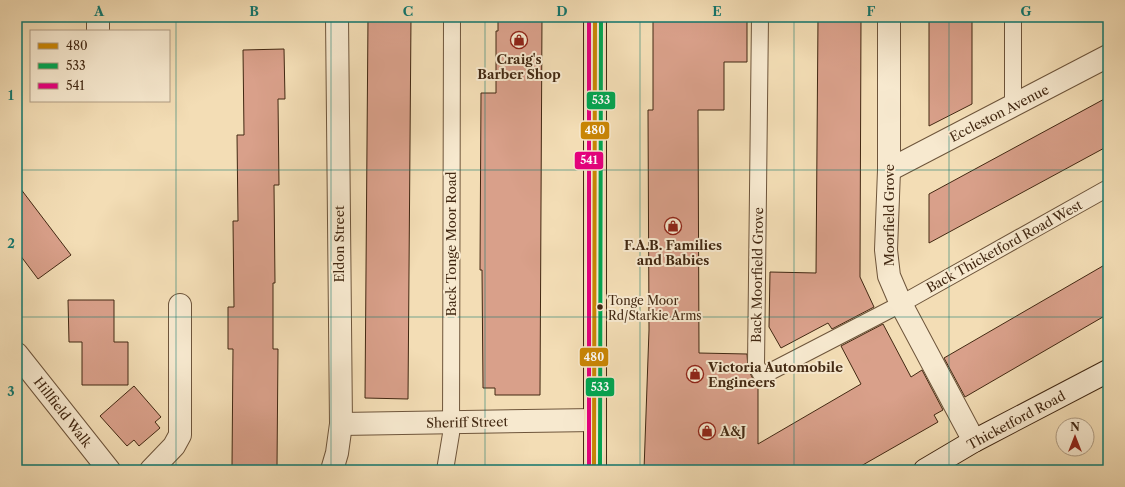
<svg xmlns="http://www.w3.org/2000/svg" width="1125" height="487" viewBox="0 0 1125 487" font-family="'Libre Caslon Text',serif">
	<rect width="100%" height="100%" fill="#f3ddb5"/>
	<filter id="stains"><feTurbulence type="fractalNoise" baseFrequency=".005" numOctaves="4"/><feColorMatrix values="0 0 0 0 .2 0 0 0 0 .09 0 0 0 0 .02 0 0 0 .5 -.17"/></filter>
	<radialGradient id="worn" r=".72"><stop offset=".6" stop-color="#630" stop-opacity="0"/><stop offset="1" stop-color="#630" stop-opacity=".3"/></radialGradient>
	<g fill="#d9a08a" stroke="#422812">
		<path d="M 368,17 L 411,17 L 408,399 L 365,398 Z"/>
		<path d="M 498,17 L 542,17 L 540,395 L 495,395 L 495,388 L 483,388 L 482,270 L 480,270 L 481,93 L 496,93 L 496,31 L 498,31 Z"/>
		<path d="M 653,17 L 747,19 L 747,62 L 724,62 L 724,110 L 698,110 L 699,353 L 747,354 L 748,369 L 754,381 L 758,384 L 758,444 L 861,384 L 841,346 L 883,324 L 911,377 L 922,370 L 943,410 L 934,415 L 938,422 L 854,470 L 644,470 L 649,330 L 648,110 L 653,110 Z"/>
		<path d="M 818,17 L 861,17 L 860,277 L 874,307 L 832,329 L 828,323 L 781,348 L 769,327 L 770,272 L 816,273 Z"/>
		<path d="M 929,17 L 972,17 L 972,104 L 929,126 Z"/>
		<path d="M 284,49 L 285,99 L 278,99 L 279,185 L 274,185 L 275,283 L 273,283 L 273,349 L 278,349 L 277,466 L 232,466 L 233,349 L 228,349 L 228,307 L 234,307 L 233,221 L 238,221 L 237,135 L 244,135 L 243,50 Z"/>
		<path d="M 1108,97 L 1108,146 L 929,243 L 929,194 Z"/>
		<path d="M 17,184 L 71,255 L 38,279 L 17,251 Z"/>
		<path d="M 1108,263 L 1108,314 L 965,397 L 944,358 Z"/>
		<path d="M 68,300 L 114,300 L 114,342 L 128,342 L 128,385 L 82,385 L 82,342 L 69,342 Z"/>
		<path d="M 134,386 L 161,417 L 155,422 L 160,428 L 139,446 L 134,440 L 127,446 L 100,416 Z"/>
	</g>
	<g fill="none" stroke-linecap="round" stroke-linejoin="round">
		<g stroke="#6e553b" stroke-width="18">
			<g id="service">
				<path d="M 760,17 L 756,365 L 762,376 L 901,304 L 1108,188"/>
				<path d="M 1013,105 L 1013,17"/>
				<path d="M 445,470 L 451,434 L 452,17"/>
			</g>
		</g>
		<g stroke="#6e553b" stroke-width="24">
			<path id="pedestrian" d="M 17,354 L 109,470"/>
		</g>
		<g stroke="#6e553b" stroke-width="24">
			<g id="minor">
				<path d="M 889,17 L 889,170 L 886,250 L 889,276 L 901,304 L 974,441"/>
				<path d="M 98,31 L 98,17"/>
				<path d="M 889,170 L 1108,56"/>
				<path d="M 341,424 L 594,420"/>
				<path d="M 151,470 L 174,446 L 180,435 L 180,305"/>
				<path d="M 332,470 L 337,453 L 341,424 L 337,17"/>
			</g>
		</g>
		<g stroke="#422812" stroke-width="24">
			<path id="secondary" d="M 925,470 L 974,441 L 1108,371"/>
		</g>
		<g stroke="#422812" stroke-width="24">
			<path id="primary" d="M 595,470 L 595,17"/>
		</g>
		<use href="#service" stroke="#f7e9cf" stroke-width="16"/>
		<use href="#pedestrian" stroke="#f7e9cf" stroke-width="22"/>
		<use href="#minor" stroke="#f7e9cf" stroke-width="22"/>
		<use href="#secondary" stroke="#f7e9cf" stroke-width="22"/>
		<use href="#primary" stroke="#f3ddb5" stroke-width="22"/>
		<g stroke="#f7e9cf" stroke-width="7">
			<path id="bus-1" d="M 592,470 L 594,464 L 595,17"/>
		</g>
		<g stroke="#f7e9cf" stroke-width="7">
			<path id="bus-2" d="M 598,470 L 600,464 L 601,17"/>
		</g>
		<g stroke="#f7e9cf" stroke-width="7">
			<path id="bus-3" d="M 589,17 L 589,470"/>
		</g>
		<use href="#bus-1" stroke="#ca8604" stroke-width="4"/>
		<use href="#bus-2" stroke="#00a651" stroke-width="4"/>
		<use href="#bus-3" stroke="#e5007d" stroke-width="4"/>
	</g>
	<path fill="none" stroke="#0f766e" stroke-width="1" stroke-opacity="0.55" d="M 176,17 L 176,470M 331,17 L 331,470M 485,17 L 485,470M 640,17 L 640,470M 794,17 L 794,470M 949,17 L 949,470M 17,170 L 1108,170M 17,317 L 1108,317"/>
	<defs>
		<g id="shop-ring" transform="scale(0.9)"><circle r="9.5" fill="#f7e9cf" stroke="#8f2418" stroke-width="1.5"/><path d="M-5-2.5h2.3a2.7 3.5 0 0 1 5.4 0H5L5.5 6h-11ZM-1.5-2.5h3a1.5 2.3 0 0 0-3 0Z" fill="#8f2418"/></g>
	</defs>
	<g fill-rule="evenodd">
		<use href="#shop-ring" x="519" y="40"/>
		<use href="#shop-ring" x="673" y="226"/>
		<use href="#shop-ring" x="695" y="374"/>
		<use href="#shop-ring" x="707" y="431"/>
	</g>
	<circle fill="#422812" stroke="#f7e9cf" stroke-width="1.5" cx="600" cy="307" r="3.5"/>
	<g text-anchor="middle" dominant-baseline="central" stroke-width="4" stroke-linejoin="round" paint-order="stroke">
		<g font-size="12" fill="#422812" stroke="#f7e9cf" text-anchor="start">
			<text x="608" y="300">Tonge Moor<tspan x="608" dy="15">Rd/Starkie Arms</tspan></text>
		</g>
		<g font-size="13" font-weight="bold" fill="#422812" stroke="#f7e9cf">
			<text x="519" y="59">Craig's<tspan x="519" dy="15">Barber Shop</tspan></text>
			<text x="673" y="245">F.A.B. Families<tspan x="673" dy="15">and Babies</tspan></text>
			<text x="708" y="367" text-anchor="start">Victoria Automobile<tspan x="708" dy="15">Engineers</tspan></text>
			<text x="720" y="431" text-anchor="start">A&amp;J</text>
		</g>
		<g font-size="13" fill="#422812" stroke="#f7e9cf">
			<text transform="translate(999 113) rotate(-27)">Eccleston Avenue</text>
			<text transform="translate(889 215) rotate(-90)">Moorfield Grove</text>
			<text transform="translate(339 244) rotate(-90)">Eldon Street</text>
			<text transform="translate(451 244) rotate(-90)">Back Tonge Moor Road</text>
			<text transform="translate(1004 246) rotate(-29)">Back Thicketford Road West</text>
			<text transform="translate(757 275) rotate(-89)">Back Moorfield Grove</text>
			<text transform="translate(63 412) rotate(52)">Hillfield Walk</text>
			<text transform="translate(1016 420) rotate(-28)">Thicketford Road</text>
			<text transform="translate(467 422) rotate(-1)">Sheriff Street</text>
		</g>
	</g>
	<g stroke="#f7e9cf" stroke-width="1.5">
		<rect x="586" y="91" width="30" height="19" rx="4" fill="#00a651"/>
		<rect x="580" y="121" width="30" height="19" rx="4" fill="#ca8604"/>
		<rect x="574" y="151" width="30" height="19" rx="4" fill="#e5007d"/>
		<rect x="579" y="347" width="30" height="20" rx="4" fill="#ca8604"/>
		<rect x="585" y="377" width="30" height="20" rx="4" fill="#00a651"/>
	</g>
	<g font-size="11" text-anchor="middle" font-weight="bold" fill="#fff">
		<text x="601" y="104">533</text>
		<text x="595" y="134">480</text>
		<text x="589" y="164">541</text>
		<text x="594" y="361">480</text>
		<text x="600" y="391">533</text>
	</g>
	<rect width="1125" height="487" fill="none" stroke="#f3ddb5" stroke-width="44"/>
	<rect x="30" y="30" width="140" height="72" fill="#f7e9cf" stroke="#af9c83"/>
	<rect x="38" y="43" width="20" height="6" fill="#ca8604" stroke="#af9c83"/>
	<text x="66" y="50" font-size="12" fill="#422812">480</text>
	<rect x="38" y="63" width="20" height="6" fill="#00a651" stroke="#af9c83"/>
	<text x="66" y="70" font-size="12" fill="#422812">533</text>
	<rect x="38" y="83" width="20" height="6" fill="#e5007d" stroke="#af9c83"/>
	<text x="66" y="90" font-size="12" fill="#422812">541</text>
	<g transform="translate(1075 437)"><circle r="19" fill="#f7e9cf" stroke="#af9c83"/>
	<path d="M0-3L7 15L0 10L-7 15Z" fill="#8f2418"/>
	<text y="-6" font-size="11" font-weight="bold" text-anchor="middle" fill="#422812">N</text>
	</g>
	<rect x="22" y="22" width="1081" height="443" fill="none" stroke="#0f766e" stroke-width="1.5"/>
	<g font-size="13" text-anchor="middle" font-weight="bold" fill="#0f766e">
		<text x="99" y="16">A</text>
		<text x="254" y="16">B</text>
		<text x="408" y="16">C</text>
		<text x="562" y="16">D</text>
		<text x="717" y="16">E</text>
		<text x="871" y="16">F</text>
		<text x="1026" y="16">G</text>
		<text x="11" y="100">1</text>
		<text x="11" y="248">2</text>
		<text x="11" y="396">3</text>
	</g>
	<rect width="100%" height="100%" filter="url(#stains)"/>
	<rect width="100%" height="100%" fill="url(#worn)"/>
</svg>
